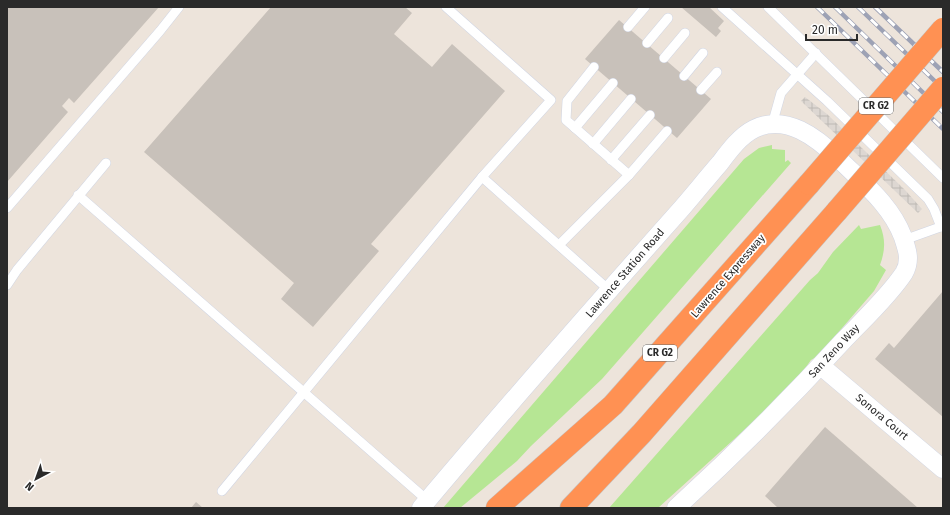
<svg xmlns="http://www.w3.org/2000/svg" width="950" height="515" viewBox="0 0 950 515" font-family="'Fira Sans',sans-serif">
	<defs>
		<pattern id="plaza-grid" width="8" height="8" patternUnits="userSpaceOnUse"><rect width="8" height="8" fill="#ddd7d2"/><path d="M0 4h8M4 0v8" fill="none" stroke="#beb9b4"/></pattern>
	</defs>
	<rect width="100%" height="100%" fill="#ede4db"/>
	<g fill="#b6e694">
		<path d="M 772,145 L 772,149 L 785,150 L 785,162 L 788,160 L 791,163 L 602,379 L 531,446 L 517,461 L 460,508 L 443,508 L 744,159 L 759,148 Z"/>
		<path d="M 859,225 L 861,229 L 880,225 C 886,240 885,251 880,265 L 886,270 L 874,291 L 818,356 L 811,360 L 799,377 L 762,414 L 658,508 L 609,508 L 810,280 L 818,273 L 833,252 Z"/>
	</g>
	<path fill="url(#plaza-grid)" d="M 805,97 L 827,114 L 905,190 L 922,209 L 918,213 L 801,101 Z"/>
	<g fill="#c8c1ba">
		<path d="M 7,7 L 159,7 L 74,103 L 69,98 L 62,106 L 68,112 L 7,182 Z"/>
		<path d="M 271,7 L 405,7 L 412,13 L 394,34 L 432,67 L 452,44 L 505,91 L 371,244 L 379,251 L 313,327 L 281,299 L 294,283 L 144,152 Z"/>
		<path d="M 681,7 L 709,7 L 724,21 L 718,28 L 721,31 L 716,37 Z"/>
		<path d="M 619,20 L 711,99 L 677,138 L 585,59 Z"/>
		<path d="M 943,291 L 943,417 L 875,359 L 889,343 L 894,348 Z"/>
		<path d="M 825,427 L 918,508 L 778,508 L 765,496 Z"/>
		<path d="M 196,502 L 203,508 L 191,508 Z"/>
	</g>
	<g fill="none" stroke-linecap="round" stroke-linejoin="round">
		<g stroke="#d0d5e3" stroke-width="10">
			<g id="lane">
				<path d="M 722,7 L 827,101 L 928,199 L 934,209 L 941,227"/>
				<path d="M 768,7 L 943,178"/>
				<path d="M 628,27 L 645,7"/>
				<path d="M 647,43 L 668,18"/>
				<path d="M 664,58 L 685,33"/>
				<path d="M 594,67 L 567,101 L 566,120 L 629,175"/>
				<path d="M 684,76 L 703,53"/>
				<path d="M 701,90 L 717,72"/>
				<path d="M 772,125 L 781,93 L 816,53"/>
				<path d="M 575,128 L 613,83"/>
				<path d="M 593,144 L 631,99"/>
				<path d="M 611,160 L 650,115"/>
				<path d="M 482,177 L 609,290"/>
				<path d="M 78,195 L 427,500"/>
				<path d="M 7,208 L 160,31 L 179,7"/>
				<path d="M 904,240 L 943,226"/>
				<path d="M 559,245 L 629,175 L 667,131"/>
				<path d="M 7,285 L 17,270 L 106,163"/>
				<path d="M 222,491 L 482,177 L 551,100 L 446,7"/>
			</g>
		</g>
		<g stroke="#d0d5e3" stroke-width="19">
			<g id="street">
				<path d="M 821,366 L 943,469"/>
				<path d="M 421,508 C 506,407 594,307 682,208 C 695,193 707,178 720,163 C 729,151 740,136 754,129 C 786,113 817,138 839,159 C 863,183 891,205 903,237 C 905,244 908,251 908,258 C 908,264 907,268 904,273 C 889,296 862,321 843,341 C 790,399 734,455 676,508"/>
			</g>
		</g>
		<g stroke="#c3c3c3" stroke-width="23">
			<g id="highway">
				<path d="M 497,508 L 613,405 L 809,184"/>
				<path d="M 571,508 L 642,433 L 837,211"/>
			</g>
		</g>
		<use href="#lane" stroke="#fff" stroke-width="9"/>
		<use href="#street" stroke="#fff" stroke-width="18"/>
		<use href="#highway" stroke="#ff9153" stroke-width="22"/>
		<g stroke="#9da2b5" stroke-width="4.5">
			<g id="rail">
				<path d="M 817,7 L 943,129"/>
				<path d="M 835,7 L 943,112"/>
				<path d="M 858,7 L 943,89"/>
				<path d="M 875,7 L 943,72"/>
			</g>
		</g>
		<use href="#rail" stroke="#fff" stroke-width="3" stroke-dasharray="9" stroke-linecap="butt"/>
		<g stroke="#c3c3c3" stroke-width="23" stroke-linecap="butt">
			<g id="highway-bridge">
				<path d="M 809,184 L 943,29"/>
				<path d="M 837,211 L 943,88"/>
			</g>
		</g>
		<use href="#highway-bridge" stroke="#ff9153" stroke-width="22"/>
	</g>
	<g text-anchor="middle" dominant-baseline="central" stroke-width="3.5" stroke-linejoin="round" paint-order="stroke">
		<g fill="#fff" stroke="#6a6a6a" stroke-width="1">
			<rect x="859" y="98" width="34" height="16" rx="3"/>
			<rect x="643" y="345" width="34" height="16" rx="3"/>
		</g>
		<g font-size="10" font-weight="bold" fill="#2a2a2a">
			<text x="876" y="106">CR G2</text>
			<text x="660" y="353">CR G2</text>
		</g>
		<g font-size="11" fill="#2a2a2a" stroke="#fff">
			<text transform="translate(625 273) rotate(-49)">Lawrence Station Road</text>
			<text transform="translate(728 276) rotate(-49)">Lawrence Expressway</text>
			<text transform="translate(834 351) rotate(-47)">San Zeno Way</text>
			<text transform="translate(882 417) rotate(40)">Sonora Court</text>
		</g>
	</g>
	<rect width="950" height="515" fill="none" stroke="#2a2a2a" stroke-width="16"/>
	<g transform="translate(36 479) rotate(221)" stroke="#ffffff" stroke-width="3" paint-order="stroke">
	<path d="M0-3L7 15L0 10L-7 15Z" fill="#2a2a2a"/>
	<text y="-6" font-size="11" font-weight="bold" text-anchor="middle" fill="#2a2a2a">N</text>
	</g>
	<path d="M806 34v6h51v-6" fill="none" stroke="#2a2a2a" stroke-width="2"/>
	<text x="812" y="34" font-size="12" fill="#2a2a2a" stroke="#ffffff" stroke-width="3" paint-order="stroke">20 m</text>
</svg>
